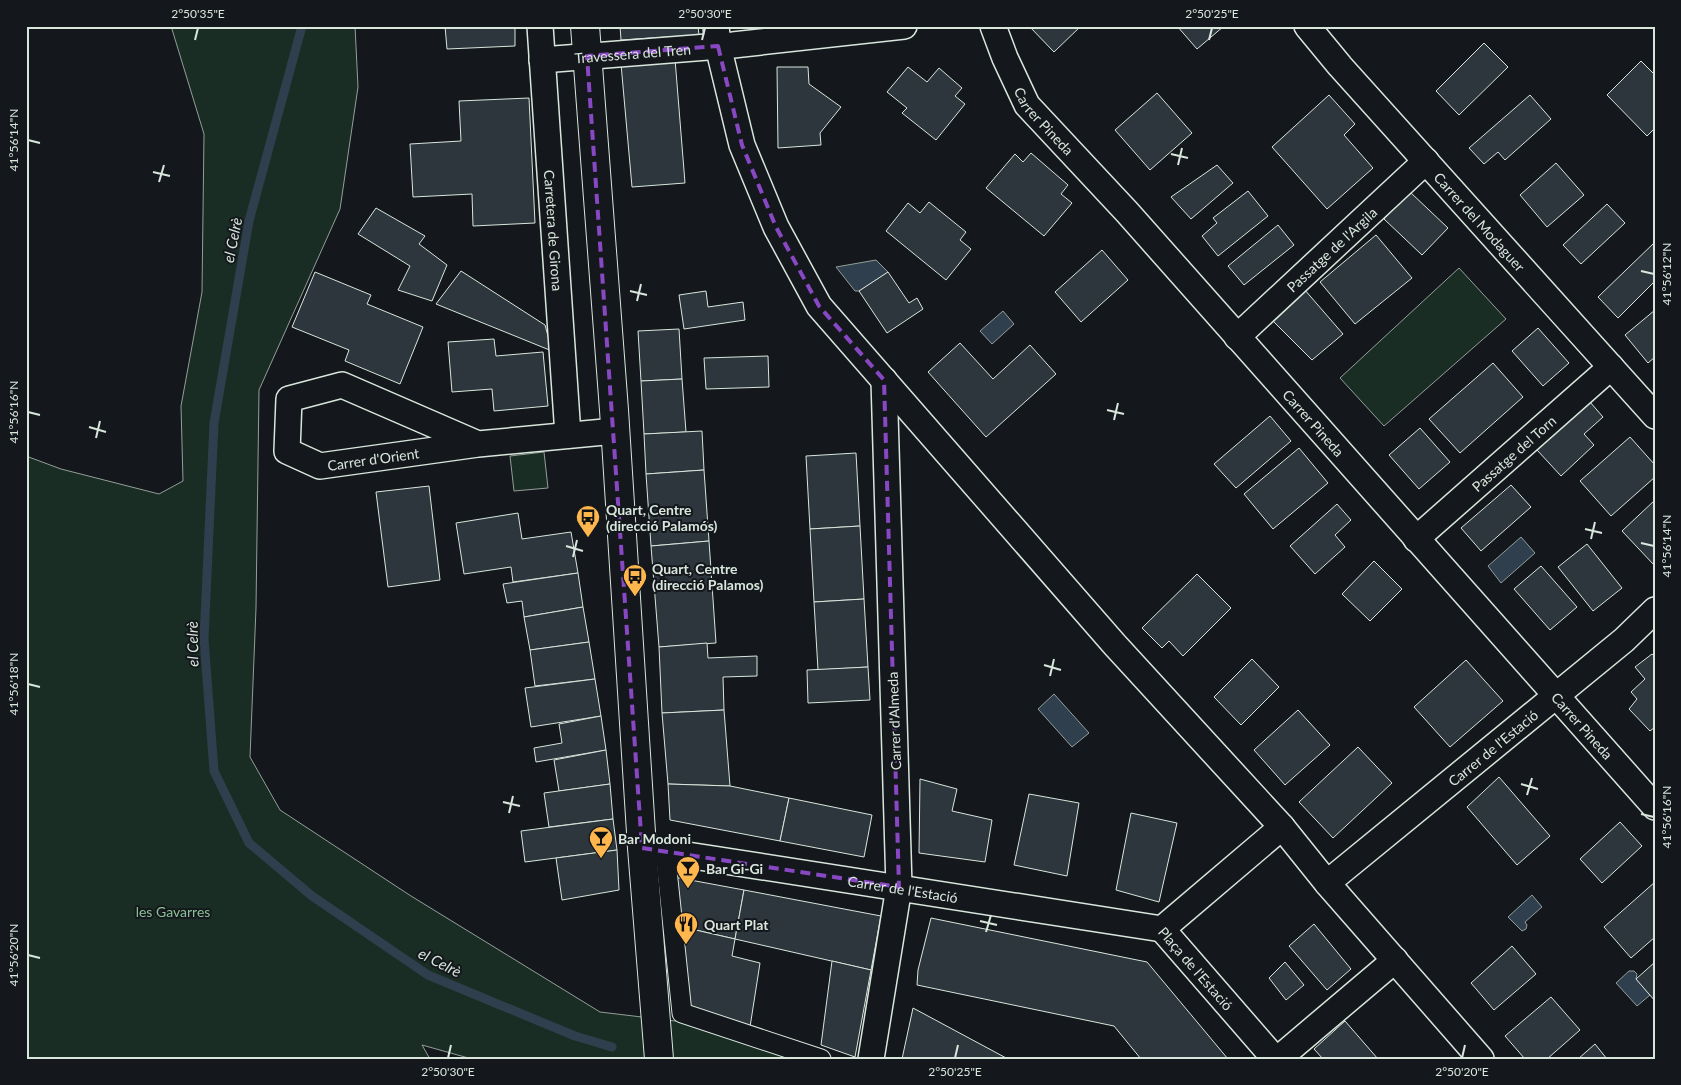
<svg xmlns="http://www.w3.org/2000/svg" width="1681" height="1085" viewBox="0 0 1681 1085" font-family="Lato,sans-serif">
	<rect width="100%" height="100%" fill="#14181c"/>
	<g fill="#1a2d24" stroke="#939e99">
		<path d="M 171,26 L 355,26 L 358,87 L 340,209 L 259,390 L 256,608 L 250,757 L 280,810 L 411,896 L 600,1012 L 692,1023 L 791,1059 L 472,1059 L 422,1045 L 430,1059 L 26,1059 L 26,456 L 61,469 L 159,494 L 183,481 L 181,406 L 202,292 L 204,134 Z"/>
		<path d="M 1459,268 L 1506,319 L 1384,426 L 1340,378 Z"/>
		<path d="M 544,452 L 548,488 L 514,491 L 510,456 Z"/>
	</g>
	<g fill="#2f3f4d" stroke="#939e99">
		<path d="M 876,260 L 888,272 L 859,291 L 855,291 L 836,267 Z"/>
		<path d="M 1003,311 L 1014,324 L 992,344 L 980,331 Z"/>
		<path d="M 1521,537 L 1535,553 L 1501,583 L 1488,566 Z"/>
		<path d="M 1054,694 L 1089,733 L 1072,747 L 1038,709 Z"/>
		<path d="M 1532,895 L 1542,907 L 1525,922 L 1527,925 L 1526,929 L 1522,931 L 1508,917 Z"/>
		<path d="M 1629,971 L 1634,971 L 1637,974 L 1636,979 L 1650,995 L 1637,1006 L 1616,983 Z"/>
	</g>
	<g fill="none" stroke-linecap="round" stroke-linejoin="round">
		<path stroke="#2f3f4d" stroke-width="9" d="M 302,26 L 249,221 L 214,423 L 204,639 L 214,771 L 249,843 L 312,896 L 428,975 L 575,1036 L 612,1047"/>
	</g>
	<g fill="#2c363c" stroke="#d8e6dc">
		<path d="M 445,26 L 515,26 L 515,46 L 447,49 Z"/>
		<path d="M 620,26 L 698,26 L 699,35 L 621,40 Z"/>
		<path d="M 1029,26 L 1081,26 L 1054,52 Z"/>
		<path d="M 1177,26 L 1224,26 L 1197,49 Z"/>
		<path d="M 1484,43 L 1508,67 L 1459,115 L 1436,91 Z"/>
		<path d="M 675,59 L 685,183 L 632,187 L 621,64 Z"/>
		<path d="M 1641,61 L 1655,75 L 1655,128 L 1647,136 L 1607,95 Z"/>
		<path d="M 777,67 L 808,67 L 809,84 L 841,107 L 820,133 L 821,145 L 778,148 Z"/>
		<path d="M 908,67 L 927,82 L 939,68 L 962,88 L 955,96 L 965,104 L 936,140 L 902,113 L 907,108 L 887,92 Z"/>
		<path d="M 1157,93 L 1192,133 L 1150,170 L 1115,130 Z"/>
		<path d="M 1329,95 L 1355,124 L 1344,135 L 1373,168 L 1327,209 L 1272,147 Z"/>
		<path d="M 1530,95 L 1551,119 L 1505,160 L 1498,152 L 1484,164 L 1469,148 Z"/>
		<path d="M 529,98 L 535,223 L 473,226 L 472,194 L 413,197 L 410,144 L 461,141 L 459,101 Z"/>
		<path d="M 1031,153 L 1068,185 L 1061,194 L 1072,203 L 1044,236 L 986,188 L 1015,154 L 1023,162 Z"/>
		<path d="M 1556,163 L 1584,195 L 1547,227 L 1520,195 Z"/>
		<path d="M 1217,165 L 1233,183 L 1191,219 L 1171,197 Z"/>
		<path d="M 1248,191 L 1268,216 L 1218,256 L 1202,236 L 1217,223 L 1213,218 Z"/>
		<path d="M 1410,192 L 1448,228 L 1422,255 L 1384,219 Z"/>
		<path d="M 929,202 L 966,232 L 960,240 L 971,249 L 946,280 L 886,231 L 908,203 L 920,213 Z"/>
		<path d="M 1607,204 L 1625,223 L 1581,264 L 1563,245 Z"/>
		<path d="M 376,208 L 425,236 L 419,244 L 447,265 L 432,301 L 398,290 L 410,266 L 358,234 Z"/>
		<path d="M 1278,225 L 1294,245 L 1244,285 L 1228,266 Z"/>
		<path d="M 1376,235 L 1412,278 L 1355,324 L 1320,282 Z"/>
		<path d="M 1655,242 L 1655,281 L 1618,318 L 1598,297 Z"/>
		<path d="M 1102,250 L 1128,280 L 1081,322 L 1055,292 Z"/>
		<path d="M 461,271 L 545,325 L 552,351 L 436,304 Z"/>
		<path d="M 315,272 L 371,295 L 367,304 L 423,327 L 400,384 L 345,361 L 349,350 L 292,327 Z"/>
		<path d="M 888,272 L 909,303 L 917,298 L 923,309 L 887,333 L 859,291 Z"/>
		<path d="M 1304,289 L 1343,334 L 1312,360 L 1271,319 Z"/>
		<path d="M 706,291 L 708,307 L 743,302 L 745,320 L 684,329 L 679,295 Z"/>
		<path d="M 1655,310 L 1655,357 L 1648,363 L 1625,335 Z"/>
		<path d="M 1538,328 L 1569,363 L 1543,386 L 1512,351 Z"/>
		<path d="M 679,329 L 682,379 L 641,381 L 638,331 Z"/>
		<path d="M 494,339 L 496,356 L 543,352 L 548,406 L 494,411 L 492,389 L 452,392 L 448,342 Z"/>
		<path d="M 960,343 L 993,379 L 1030,345 L 1056,374 L 986,437 L 928,372 Z"/>
		<path d="M 768,356 L 769,387 L 706,389 L 704,358 Z"/>
		<path d="M 1493,363 L 1523,397 L 1460,453 L 1429,419 Z"/>
		<path d="M 682,379 L 686,432 L 644,434 L 641,381 Z"/>
		<path d="M 1590,402 L 1603,417 L 1584,434 L 1594,445 L 1561,476 L 1537,450 Z"/>
		<path d="M 1270,416 L 1291,441 L 1236,488 L 1214,464 Z"/>
		<path d="M 1420,428 L 1450,462 L 1419,489 L 1389,455 Z"/>
		<path d="M 702,431 L 704,470 L 646,474 L 644,434 Z"/>
		<path d="M 1630,437 L 1655,465 L 1655,477 L 1611,516 L 1580,481 Z"/>
		<path d="M 1299,448 L 1328,483 L 1273,529 L 1244,494 Z"/>
		<path d="M 856,453 L 860,526 L 810,529 L 806,456 Z"/>
		<path d="M 704,470 L 709,541 L 651,546 L 646,474 Z"/>
		<path d="M 1511,485 L 1531,507 L 1481,551 L 1461,528 Z"/>
		<path d="M 429,486 L 440,580 L 388,587 L 376,492 Z"/>
		<path d="M 1655,500 L 1655,564 L 1654,565 L 1622,531 Z"/>
		<path d="M 1337,504 L 1351,520 L 1335,535 L 1345,547 L 1315,574 L 1290,546 Z"/>
		<path d="M 518,513 L 522,539 L 571,532 L 578,573 L 513,582 L 511,567 L 464,574 L 456,523 Z"/>
		<path d="M 860,526 L 864,599 L 814,602 L 810,529 Z"/>
		<path d="M 709,541 L 716,643 L 659,647 L 651,546 Z"/>
		<path d="M 1587,544 L 1622,588 L 1593,611 L 1558,567 Z"/>
		<path d="M 1374,561 L 1402,589 L 1370,621 L 1342,594 Z"/>
		<path d="M 1541,566 L 1577,607 L 1550,630 L 1514,589 Z"/>
		<path d="M 578,573 L 583,607 L 524,617 L 522,601 L 507,603 L 503,584 Z"/>
		<path d="M 1197,574 L 1231,608 L 1183,656 L 1169,641 L 1162,648 L 1142,628 Z"/>
		<path d="M 864,599 L 868,667 L 818,670 L 814,602 Z"/>
		<path d="M 583,607 L 589,642 L 530,650 L 524,617 Z"/>
		<path d="M 589,642 L 595,679 L 535,686 L 530,650 Z"/>
		<path d="M 707,643 L 708,658 L 757,656 L 757,676 L 723,677 L 724,710 L 662,713 L 659,647 Z"/>
		<path d="M 1652,654 L 1655,657 L 1655,727 L 1650,731 L 1629,709 L 1637,699 L 1631,692 L 1645,679 L 1635,667 Z"/>
		<path d="M 1252,659 L 1279,687 L 1241,725 L 1214,697 Z"/>
		<path d="M 1466,660 L 1503,701 L 1450,747 L 1414,707 Z"/>
		<path d="M 868,667 L 870,700 L 808,703 L 807,670 Z"/>
		<path d="M 595,679 L 601,716 L 531,727 L 525,688 Z"/>
		<path d="M 724,710 L 730,786 L 668,784 L 662,713 Z"/>
		<path d="M 1298,710 L 1330,745 L 1285,785 L 1254,750 Z"/>
		<path d="M 601,716 L 606,750 L 536,762 L 534,748 L 562,743 L 559,724 Z"/>
		<path d="M 1358,747 L 1392,783 L 1333,838 L 1299,802 Z"/>
		<path d="M 606,750 L 610,784 L 559,791 L 554,760 Z"/>
		<path d="M 1499,777 L 1550,836 L 1517,865 L 1467,807 Z"/>
		<path d="M 920,779 L 957,789 L 952,811 L 992,820 L 985,862 L 919,853 Z"/>
		<path d="M 610,784 L 613,819 L 549,827 L 544,793 Z"/>
		<path d="M 668,784 L 730,786 L 789,798 L 780,841 L 670,820 Z"/>
		<path d="M 1029,794 L 1079,803 L 1067,876 L 1014,865 Z"/>
		<path d="M 789,798 L 872,815 L 864,857 L 780,841 Z"/>
		<path d="M 1131,813 L 1177,823 L 1159,902 L 1116,890 Z"/>
		<path d="M 613,819 L 617,850 L 525,862 L 521,831 Z"/>
		<path d="M 1620,822 L 1642,846 L 1602,883 L 1580,859 Z"/>
		<path d="M 617,850 L 619,890 L 562,900 L 556,858 Z"/>
		<path d="M 674,877 L 744,890 L 735,939 L 678,926 Z"/>
		<path d="M 1655,882 L 1655,937 L 1631,958 L 1604,927 Z"/>
		<path d="M 744,890 L 881,916 L 871,970 L 735,939 Z"/>
		<path d="M 931,918 L 1147,962 L 1228,1059 L 1141,1059 L 1114,1026 L 917,985 L 918,970 Z"/>
		<path d="M 1314,924 L 1351,969 L 1327,990 L 1289,946 Z"/>
		<path d="M 678,926 L 735,939 L 732,956 L 760,963 L 750,1027 L 685,1006 Z"/>
		<path d="M 1512,946 L 1536,974 L 1494,1010 L 1471,983 Z"/>
		<path d="M 832,961 L 871,970 L 855,1057 L 821,1045 Z"/>
		<path d="M 1285,962 L 1304,985 L 1286,1000 L 1269,978 Z"/>
		<path d="M 1655,962 L 1655,1001 L 1636,979 Z"/>
		<path d="M 1551,997 L 1580,1030 L 1547,1059 L 1525,1059 L 1505,1036 Z"/>
		<path d="M 913,1008 L 1008,1059 L 902,1059 Z"/>
		<path d="M 1345,1021 L 1378,1059 L 1323,1059 L 1314,1049 Z"/>
		<path d="M 1595,1044 L 1607,1059 L 1578,1059 Z"/>
	</g>
	<g fill="none" stroke-linecap="round" stroke-linejoin="round">
		<g stroke="#d8e6dc" stroke-width="21">
			<path id="pedestrian" d="M 665,851 L 682,1013 L 821,1059"/>
		</g>
		<g stroke="#d8e6dc" stroke-width="28">
			<g id="minor">
				<path id="s1" d="M 540,26 L 568,435"/>
				<path d="M 716,26 L 718,46 L 742,145 L 776,227 L 819,306 L 1115,645 L 1282,827 L 1327,883 L 1481,1059"/>
				<path id="s2" d="M 993,26 L 1005,58 L 1027,105 L 1127,212 L 1655,807"/>
				<path id="s3" d="M 1307,26 L 1340,66 L 1655,416"/>
				<path id="s4" d="M 542,60 L 733,45 L 904,26"/>
				<path id="s5" d="M 1237,337 L 1426,161"/>
				<path id="s6" d="M 478,444 L 342,385 L 289,399 L 287,451 L 320,466 L 478,444 L 615,431"/>
				<path id="s7" d="M 1416,539 L 1611,367"/>
				<path id="s8" d="M 642,848 L 1162,929"/>
				<path id="s9" d="M 1327,883 L 1624,640 L 1655,610"/>
				<path id="s10" d="M 1162,929 L 1275,1059"/>
				<path d="M 1162,929 L 1282,827"/>
				<path d="M 871,1059 L 899,887 L 884,380"/>
				<path d="M 1278,1059 L 1395,960"/>
			</g>
		</g>
		<g stroke="#d8e6dc" stroke-width="30">
			<path id="secondary" d="M 585,26 L 614,410 L 642,848 L 659,1059"/>
		</g>
		<use href="#pedestrian" stroke="#14181c" stroke-width="19"/>
		<use href="#minor" stroke="#14181c" stroke-width="25"/>
		<use href="#secondary" stroke="#14181c" stroke-width="28"/>
	</g>
	<path fill="none" stroke="#8948c3" stroke-width="4" stroke-dasharray="10 6" stroke-linejoin="round" d="M 718,46 L 742,145 L 776,227 L 819,306 L 884,380 L 899,887 L 642,848 L 587,56 Z"/>
	<path fill="none" stroke="#d8e6dc" stroke-width="2" d="M 195,40 L 198,28M 702,40 L 705,28M 1209,40 L 1212,28M 28,140 L 40,143M 1171,154 L 1188,158M 1178,165 L 1182,148M 153,172 L 170,176M 159,182 L 164,165M 1641,271 L 1654,274M 630,291 L 647,295M 637,301 L 641,284M 1107,410 L 1124,414M 28,412 L 40,415M 1114,420 L 1118,403M 89,427 L 106,432M 96,438 L 100,421M 1585,529 L 1602,533M 1591,539 L 1595,522M 1641,543 L 1654,546M 566,546 L 583,551M 573,557 L 577,540M 1044,665 L 1061,670M 1050,676 L 1054,659M 28,684 L 40,687M 1521,784 L 1538,789M 1527,795 L 1532,778M 503,802 L 520,806M 509,813 L 513,796M 1641,814 L 1654,817M 980,921 L 997,925M 986,932 L 991,915M 28,955 L 40,958M 448,1058 L 451,1045M 955,1058 L 958,1045M 1462,1058 L 1465,1045"/>
	<defs>
		<g id="bus-pin" transform="scale(1.25)"><path d="M0 17L-7.5 6A9.5 9.5 0 1 1 7.5 6Z" fill="#ffb74d" stroke="#14181c"/><path d="M-5-6H5V4H4V6H2V4H-2V6H-4V4H-5ZM-3.5-4V0h7V-4ZM-3.5 1.2v1.5H-2V1.2ZM2 1.2v1.5H3.5V1.2Z" fill="#111"/></g>
		<g id="bar-pin" transform="scale(1.25)"><path d="M0 17L-7.5 6A9.5 9.5 0 1 1 7.5 6Z" fill="#ffb74d" stroke="#14181c"/><path d="M-6-5H6L.8 .8V4.5H3.5V6h-7V4.5H-.8V.8Z" fill="#111"/></g>
		<g id="restaurant-pin" transform="scale(1.25)"><path d="M0 17L-7.5 6A9.5 9.5 0 1 1 7.5 6Z" fill="#ffb74d" stroke="#14181c"/><path d="M-5-6h1v4h1v-4h1v4h1v-4h1v5L-1.5 .5V6h-2V.5L-5-1ZM5-6V6H3V1.5H1.5Q1.5-4 5-6Z" fill="#111"/></g>
	</defs>
	<g fill-rule="evenodd">
		<use href="#bus-pin" x="588" y="517"/>
		<use href="#bus-pin" x="635" y="576"/>
		<use href="#bar-pin" x="601" y="838"/>
		<use href="#bar-pin" x="688" y="868"/>
		<use href="#restaurant-pin" x="686" y="924"/>
	</g>
	<g text-anchor="middle" dominant-baseline="central" stroke-width="4" stroke-linejoin="round" paint-order="stroke">
		<g font-size="14" fill="#d8e6dc" stroke="#14181c">
			<text stroke="none"><textPath href="#s4" startOffset="91">Travessera del Tren</textPath></text>
			<text stroke="none"><textPath href="#s2" startOffset="109">Carrer Pineda</textPath></text>
			<text stroke="none"><textPath href="#s3" startOffset="261">Carrer del Modaguer</textPath></text>
			<text stroke="none"><textPath href="#s1" startOffset="205">Carretera de Girona</textPath></text>
			<text stroke="none"><textPath href="#s5" startOffset="129">Passatge de l'Argila</textPath></text>
			<text stroke="none"><textPath href="#s2" startOffset="514">Carrer Pineda</textPath></text>
			<text stroke="none"><textPath href="#s7" startOffset="130">Passatge del Torn</textPath></text>
			<text stroke="none"><textPath href="#s6" startOffset="345">Carrer d'Orient</textPath></text>
			<text transform="translate(894 721) rotate(-92)">Carrer d'Almeda</text>
			<text stroke="none"><textPath href="#s2" startOffset="919">Carrer Pineda</textPath></text>
			<text stroke="none"><textPath href="#s9" startOffset="214">Carrer de l'Estació</textPath></text>
			<text stroke="none"><textPath href="#s8" startOffset="264">Carrer de l'Estació</textPath></text>
			<text stroke="none"><textPath href="#s10" startOffset="52">Plaça de l'Estació</textPath></text>
		</g>
		<g font-size="14" font-weight="bold" fill="#d8e6dc" stroke="#14181c" text-anchor="start">
			<text x="606" y="509">Quart, Centre<tspan x="606" dy="16">(direcció Palamós)</tspan></text>
			<text x="652" y="568">Quart, Centre<tspan x="652" dy="16">(direcció Palamos)</tspan></text>
			<text x="618" y="838">Bar Modoni</text>
			<text x="706" y="868">Bar Gi-Gi</text>
			<text x="704" y="924">Quart Plat</text>
		</g>
		<g font-size="14" fill="#8ac095" stroke="#14181c">
			<text x="173" y="911">les Gavarres</text>
		</g>
		<g font-size="15" font-style="italic" fill="#d8e6dc" stroke="#14181c">
			<text transform="translate(232 240) rotate(-79)">el Celrè</text>
			<text transform="translate(192 644) rotate(-91)">el Celrè</text>
			<text transform="translate(440 962) rotate(27)">el Celrè</text>
		</g>
	</g>
	<rect width="1681" height="1085" fill="none" stroke="#14181c" stroke-width="55"/>
	<rect x="28" y="28" width="1626" height="1030" fill="none" stroke="#d8e6dc" stroke-width="2"/>
	<g font-size="12" text-anchor="middle" fill="#d8e6dc">
		<text x="198" y="18">2°50'35"E</text>
		<text x="705" y="18">2°50'30"E</text>
		<text x="1212" y="18">2°50'25"E</text>
		<text transform="translate(14 140) rotate(-90)" y="4">41°56'14"N</text>
		<text transform="translate(1667 274) rotate(-90)" y="4">41°56'12"N</text>
		<text transform="translate(14 412) rotate(-90)" y="4">41°56'16"N</text>
		<text transform="translate(1667 546) rotate(-90)" y="4">41°56'14"N</text>
		<text transform="translate(14 684) rotate(-90)" y="4">41°56'18"N</text>
		<text transform="translate(1667 817) rotate(-90)" y="4">41°56'16"N</text>
		<text transform="translate(14 955) rotate(-90)" y="4">41°56'20"N</text>
		<text x="448" y="1076">2°50'30"E</text>
		<text x="955" y="1076">2°50'25"E</text>
		<text x="1462" y="1076">2°50'20"E</text>
	</g>
</svg>
